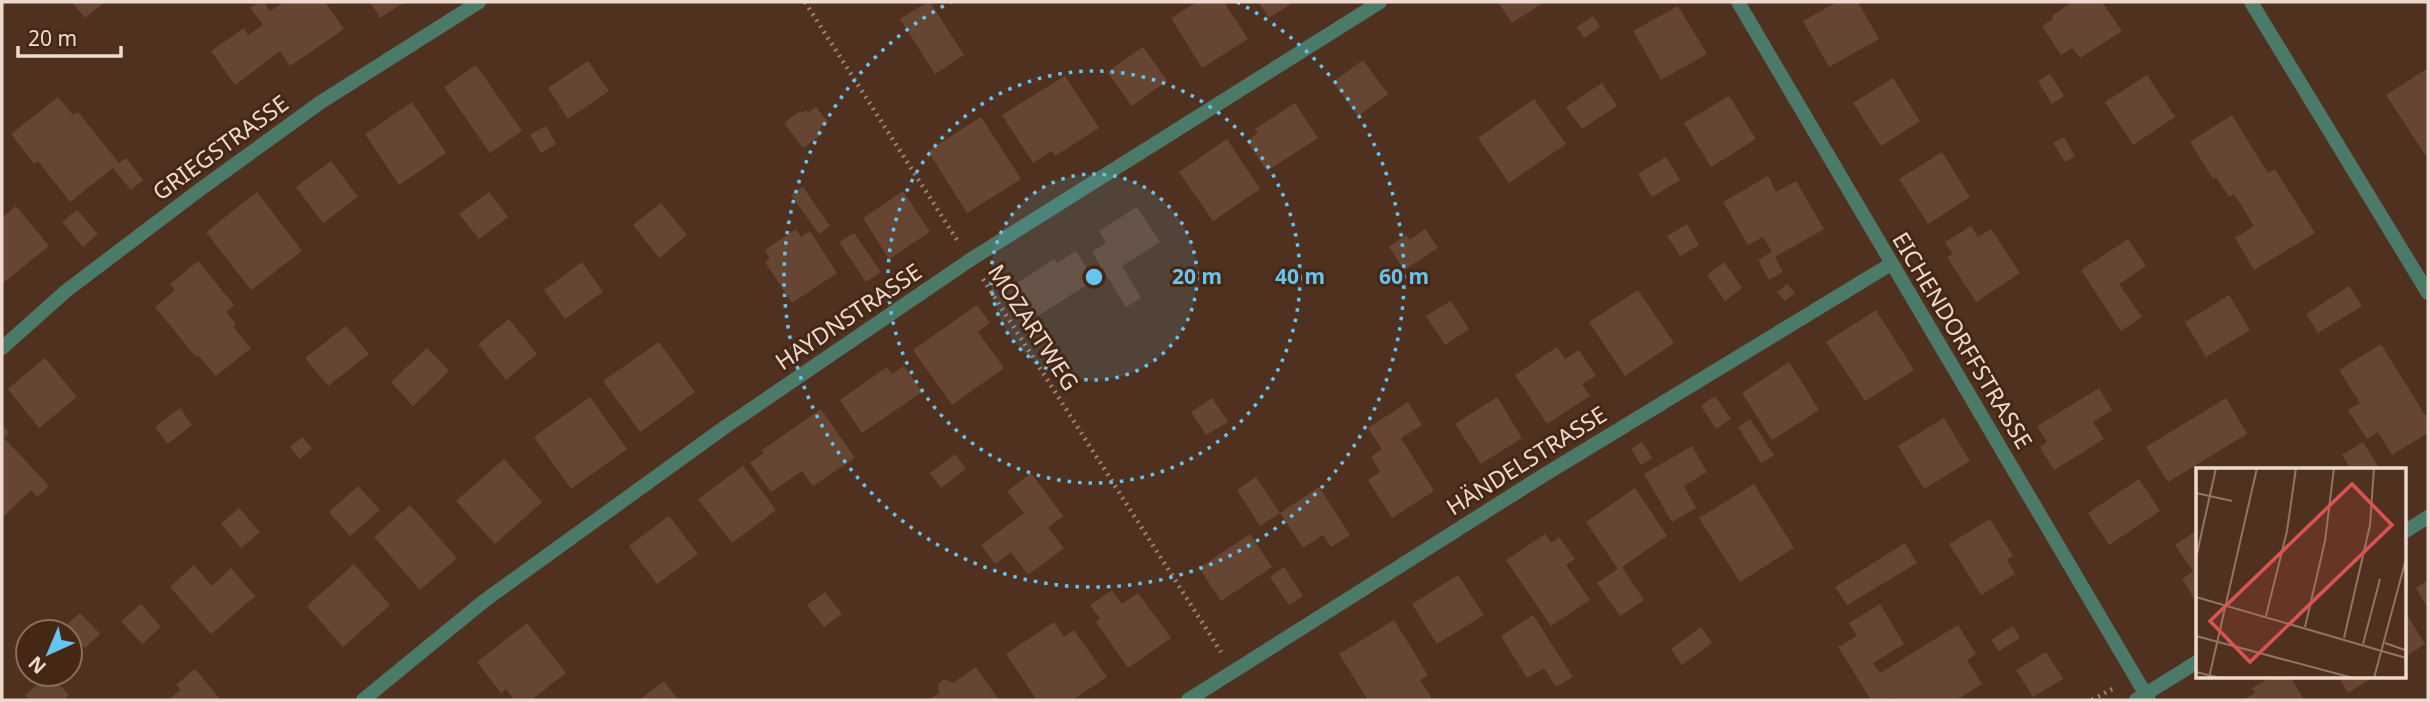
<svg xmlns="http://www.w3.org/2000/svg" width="2430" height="702" viewBox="0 0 2430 702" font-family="'Noto Sans',sans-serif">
	<rect width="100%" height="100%" fill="#50311f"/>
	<g fill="#674533">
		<path d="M 72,2 L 105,2 L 85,18 Z"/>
		<path d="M 259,2 L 264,2 L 270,11 L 284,2 L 325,2 L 344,29 L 290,66 L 280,51 L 235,85 L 211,51 L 244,28 L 248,35 L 263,25 L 250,8 Z"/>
		<path d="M 370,2 L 405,2 L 380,18 Z"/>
		<path d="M 928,2 L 930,2 L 964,55 L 935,74 L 900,19 Z"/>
		<path d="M 1197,2 L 1224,2 L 1248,39 L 1202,68 L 1171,18 Z"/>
		<path d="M 1258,2 L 1294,2 L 1269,18 Z"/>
		<path d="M 1498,2 L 1544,2 L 1512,23 Z"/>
		<path d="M 1837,2 L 1858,2 L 1879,39 L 1829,67 L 1803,21 Z"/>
		<path d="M 2072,2 L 2102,2 L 2122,31 L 2080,58 L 2072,48 L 2061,55 L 2042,26 L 2053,19 L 2052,16 Z"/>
		<path d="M 1678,6 L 1707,54 L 1661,80 L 1633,31 Z"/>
		<path d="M 1593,16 L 1600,27 L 1584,38 L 1577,27 Z"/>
		<path d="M 1143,47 L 1167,81 L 1132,106 L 1107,72 Z"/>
		<path d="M 1363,60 L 1388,94 L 1358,116 L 1333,82 Z"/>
		<path d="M 588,61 L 609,91 L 568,119 L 548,88 Z"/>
		<path d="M 476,65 L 522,131 L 490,153 L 444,87 Z"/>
		<path d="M 2428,68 L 2428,159 L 2386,95 Z"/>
		<path d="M 2050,74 L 2064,96 L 2052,104 L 2038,81 Z"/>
		<path d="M 2147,75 L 2175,117 L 2133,145 L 2105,102 Z"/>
		<path d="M 1065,76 L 1099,128 L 1055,156 L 1052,151 L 1033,163 L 1002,115 Z"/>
		<path d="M 1893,78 L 1920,121 L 1881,146 L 1853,103 Z"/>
		<path d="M 1602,83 L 1617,106 L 1582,129 L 1566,107 Z"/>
		<path d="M 1729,96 L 1756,139 L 1711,167 L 1684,123 Z"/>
		<path d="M 58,97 L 73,115 L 78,112 L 119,163 L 126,158 L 143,180 L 131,190 L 113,168 L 70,202 L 38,161 L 34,164 L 11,134 Z"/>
		<path d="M 1534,99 L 1566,144 L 1509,183 L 1478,138 Z"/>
		<path d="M 412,102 L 446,153 L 399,185 L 365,134 Z"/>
		<path d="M 1295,103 L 1318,138 L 1267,171 L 1247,141 L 1258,133 L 1255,129 Z"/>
		<path d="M 816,107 L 828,122 L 820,128 L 823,133 L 803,148 L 784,123 L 800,111 L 802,113 L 806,110 L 808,113 Z"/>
		<path d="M 2232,115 L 2268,173 L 2275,169 L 2315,233 L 2254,270 L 2235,238 L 2254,226 L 2234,194 L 2229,197 L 2216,177 L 2213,179 L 2190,142 Z"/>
		<path d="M 981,117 L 1021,179 L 967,213 L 928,151 Z"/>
		<path d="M 546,126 L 556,144 L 541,153 L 530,135 Z"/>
		<path d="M 2064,137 L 2075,156 L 2065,162 L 2053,143 Z"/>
		<path d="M 1227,139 L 1260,189 L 1213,221 L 1179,172 Z"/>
		<path d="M 1942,152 L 1970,197 L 1928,224 L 1899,179 Z"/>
		<path d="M 1666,157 L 1680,180 L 1652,197 L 1638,174 Z"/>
		<path d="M 331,161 L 358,197 L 323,223 L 296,187 Z"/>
		<path d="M 1768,176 L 1776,192 L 1796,181 L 1824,229 L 1775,257 L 1783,272 L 1769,280 L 1758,260 L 1772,252 L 1763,237 L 1748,245 L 1723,202 Z"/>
		<path d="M 803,187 L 830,226 L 819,234 L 791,195 Z"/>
		<path d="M 903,191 L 930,232 L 889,259 L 863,218 Z"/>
		<path d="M 257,192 L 302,251 L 251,290 L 206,232 Z"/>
		<path d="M 489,192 L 508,217 L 479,239 L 459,214 Z"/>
		<path d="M 661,203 L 687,235 L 659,258 L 633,225 Z"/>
		<path d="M 16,206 L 49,246 L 2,284 L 2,218 Z"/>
		<path d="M 1137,207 L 1160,242 L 1122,266 L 1141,298 L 1126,307 L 1092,252 L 1106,243 L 1099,231 Z"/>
		<path d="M 77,210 L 98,234 L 83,247 L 62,222 Z"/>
		<path d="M 1687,224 L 1699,245 L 1680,256 L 1667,236 Z"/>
		<path d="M 1971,226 L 1978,237 L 1991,229 L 2020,273 L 1976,302 L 1947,257 L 1953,254 L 1945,242 Z"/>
		<path d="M 796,229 L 801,237 L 810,231 L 837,273 L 792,303 L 765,262 L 770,259 L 765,250 Z"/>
		<path d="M 1425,229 L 1438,248 L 1404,270 L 1389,247 L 1406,235 L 1410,240 Z"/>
		<path d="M 854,233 L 881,272 L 866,282 L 839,242 Z"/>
		<path d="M 2128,239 L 2146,266 L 2119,284 L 2142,317 L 2121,331 L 2081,270 Z"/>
		<path d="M 1076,251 L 1094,280 L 1038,316 L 1017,283 L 1054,259 L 1057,263 Z"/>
		<path d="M 198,261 L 234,305 L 226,312 L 236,324 L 233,327 L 251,348 L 216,376 L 198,355 L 196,357 L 155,307 L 175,290 L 170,284 Z"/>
		<path d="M 582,262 L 603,292 L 565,319 L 544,290 Z"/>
		<path d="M 1724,262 L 1742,288 L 1725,301 L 1707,275 Z"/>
		<path d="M 1787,284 L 1795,293 L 1785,301 L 1777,292 Z"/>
		<path d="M 2349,286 L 2362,306 L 2318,333 L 2306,314 Z"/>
		<path d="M 1638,290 L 1674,343 L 1625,376 L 1589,322 Z"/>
		<path d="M 2229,295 L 2250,330 L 2206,357 L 2185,322 Z"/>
		<path d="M 1451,301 L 1469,329 L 1445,345 L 1426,316 Z"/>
		<path d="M 977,305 L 990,323 L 978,332 L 1004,368 L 952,405 L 913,350 Z"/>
		<path d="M 1876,310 L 1914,370 L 1865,401 L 1826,342 Z"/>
		<path d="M 509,319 L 537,354 L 506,380 L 478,344 Z"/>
		<path d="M 346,326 L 369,354 L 328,386 L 305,358 Z"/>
		<path d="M 659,342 L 695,392 L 640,432 L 603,381 Z"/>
		<path d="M 2381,344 L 2428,420 L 2428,433 L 2392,455 L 2378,432 L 2367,439 L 2348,410 L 2360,403 L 2339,370 Z"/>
		<path d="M 1557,347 L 1565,359 L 1579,350 L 1596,376 L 1582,384 L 1590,396 L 1547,424 L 1515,375 Z"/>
		<path d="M 427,348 L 449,371 L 413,406 L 391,382 Z"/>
		<path d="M 45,358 L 77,397 L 39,428 L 8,389 Z"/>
		<path d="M 1789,362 L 1819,410 L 1772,440 L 1742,393 Z"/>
		<path d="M 904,366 L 922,392 L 862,433 L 840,400 L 887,367 L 892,374 Z"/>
		<path d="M 2099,388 L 2112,410 L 2093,422 L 2104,439 L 2054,470 L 2040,447 L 2047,442 L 2037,426 Z"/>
		<path d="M 1715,396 L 1731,419 L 1716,429 L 1701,406 Z"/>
		<path d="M 590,397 L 627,449 L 571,489 L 534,437 Z"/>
		<path d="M 1497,397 L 1522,438 L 1481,464 L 1455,424 Z"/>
		<path d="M 1212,398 L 1228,422 L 1206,435 L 1191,412 Z"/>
		<path d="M 2226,398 L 2247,434 L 2168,482 L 2146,447 Z"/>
		<path d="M 1408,402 L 1422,425 L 1401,438 L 1434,491 L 1392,518 L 1368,480 L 1380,472 L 1371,457 L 1382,449 L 1368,428 Z"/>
		<path d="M 180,408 L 192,425 L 168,444 L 155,427 Z"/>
		<path d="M 821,409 L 855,458 L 813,486 L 802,471 L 771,492 L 750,463 L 764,453 L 762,450 Z"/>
		<path d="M 1944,418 L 1970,461 L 1924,489 L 1898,446 Z"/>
		<path d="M 1750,419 L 1774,455 L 1761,463 L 1738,427 Z"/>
		<path d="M 2,425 L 9,433 L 4,438 L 49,486 L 37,497 L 31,490 L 3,517 Z"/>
		<path d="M 302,437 L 312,448 L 300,459 L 290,447 Z"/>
		<path d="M 1642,442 L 1652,458 L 1641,465 L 1631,449 Z"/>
		<path d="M 2363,442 L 2380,469 L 2351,469 L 2342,455 Z"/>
		<path d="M 1692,446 L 1707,472 L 1684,486 L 1696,508 L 1672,522 L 1644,474 Z"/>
		<path d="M 955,454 L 966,469 L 941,488 L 930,473 Z"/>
		<path d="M 504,459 L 542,502 L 495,544 L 456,501 Z"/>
		<path d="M 743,466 L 776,510 L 732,543 L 698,499 Z"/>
		<path d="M 1031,473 L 1063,516 L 1048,528 L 1064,548 L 1028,575 L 1011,552 L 995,564 L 981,545 L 1024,513 L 1007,491 Z"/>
		<path d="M 1256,477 L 1280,513 L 1260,526 L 1237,490 Z"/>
		<path d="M 2139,479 L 2160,511 L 2109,545 L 2088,513 Z"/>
		<path d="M 1754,484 L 1794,548 L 1740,582 L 1699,518 Z"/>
		<path d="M 358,486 L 380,510 L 350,536 L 329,512 Z"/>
		<path d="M 1319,487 L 1350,535 L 1331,547 L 1323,535 L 1303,548 L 1280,513 Z"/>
		<path d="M 1635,488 L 1667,536 L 1622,567 L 1644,600 L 1620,616 L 1597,583 L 1618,569 L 1586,522 Z"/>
		<path d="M 410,505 L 457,558 L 420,590 L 374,537 Z"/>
		<path d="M 239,508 L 260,532 L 241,548 L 221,524 Z"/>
		<path d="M 669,516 L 698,554 L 657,584 L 629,546 Z"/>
		<path d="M 1990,519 L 2013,556 L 2007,560 L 2015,574 L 1981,595 L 1949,544 Z"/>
		<path d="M 2197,530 L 2197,603 L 2182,579 L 2193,571 L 2175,545 Z"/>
		<path d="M 1250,534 L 1272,567 L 1221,601 L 1199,568 Z"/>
		<path d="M 1545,534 L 1551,543 L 1559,537 L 1575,559 L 1566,565 L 1590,600 L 1551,626 L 1506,560 Z"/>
		<path d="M 1905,543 L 1917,563 L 1847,605 L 1835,587 Z"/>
		<path d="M 354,564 L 390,605 L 343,647 L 307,606 Z"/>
		<path d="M 194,565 L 212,586 L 231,568 L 255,596 L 211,634 L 170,587 Z"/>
		<path d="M 1284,567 L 1303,596 L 1289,605 L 1270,577 Z"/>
		<path d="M 1458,575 L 1484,615 L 1437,644 L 1412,604 Z"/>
		<path d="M 2428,580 L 2428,609 L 2416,588 Z"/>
		<path d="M 1112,590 L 1122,604 L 1138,593 L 1171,638 L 1128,668 L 1096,622 L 1100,619 L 1090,605 Z"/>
		<path d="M 825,592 L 842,614 L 824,627 L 807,605 Z"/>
		<path d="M 141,604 L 161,627 L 142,644 L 121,621 Z"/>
		<path d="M 1880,604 L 1904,644 L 1873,663 L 1880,673 L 1958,625 L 1976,654 L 1967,660 L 1982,684 L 1956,700 L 1897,700 L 1895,698 L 1871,700 L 1838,647 L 1857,636 L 1849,623 Z"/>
		<path d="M 2404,610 L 2425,644 L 2404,658 Z"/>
		<path d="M 80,613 L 100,634 L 85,648 L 65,626 Z"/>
		<path d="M 1533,615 L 1573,677 L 1556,687 L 1544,668 L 1527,678 L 1501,636 Z"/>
		<path d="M 1394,620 L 1428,675 L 1420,680 L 1433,700 L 1368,700 L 1339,654 Z"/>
		<path d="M 1054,622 L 1064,637 L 1074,630 L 1107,677 L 1072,700 L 1037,700 L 1006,654 Z"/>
		<path d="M 527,623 L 566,673 L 531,700 L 514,700 L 506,689 L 501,693 L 477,662 Z"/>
		<path d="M 2013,626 L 2020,638 L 1999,651 L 1991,640 Z"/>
		<path d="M 1701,627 L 1712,643 L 1682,665 L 1671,649 Z"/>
		<path d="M 2046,652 L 2063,679 L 2033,697 L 2016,670 Z"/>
		<path d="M 976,667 L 999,700 L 929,700 L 940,692 L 938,690 L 939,683 L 945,679 L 953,683 Z"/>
		<path d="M 195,669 L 221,700 L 168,700 L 181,690 L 176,685 Z"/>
		<path d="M 50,674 L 69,695 L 63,700 L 30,700 L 25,695 Z"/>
		<path d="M 2273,676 L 2290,676 L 2304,700 L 2243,700 L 2255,693 L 2252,688 Z"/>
		<path d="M 2338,676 L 2375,676 L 2348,693 Z"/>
		<path d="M 664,681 L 678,700 L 639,700 Z"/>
	</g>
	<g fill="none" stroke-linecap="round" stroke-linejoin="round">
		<g stroke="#9c8273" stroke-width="4.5" stroke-dasharray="2 5" stroke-linecap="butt">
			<path d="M 805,2 L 957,240"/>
			<path d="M 983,279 L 1221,652"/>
			<path d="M 2092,700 L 2114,688"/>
		</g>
		<g stroke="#4b7a69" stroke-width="14">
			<path d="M 1738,2 L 2149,700"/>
			<path d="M 2251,2 L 2428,293"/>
			<path d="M 2,348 L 66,291 L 198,191 L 321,102 L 479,2"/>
			<path d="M 2404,532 L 2428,517"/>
			<path d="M 363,700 L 484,601 L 725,427 L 970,260 L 1380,2"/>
			<path d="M 1188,700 L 1544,475 L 1891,264"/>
			<path d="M 2136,700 L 2197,662"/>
		</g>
	</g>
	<circle cx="1094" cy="277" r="103" fill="#66c4ef" fill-opacity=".12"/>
	<g fill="none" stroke="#66c4ef" stroke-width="3.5" stroke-dasharray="3.5 7">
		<circle cx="1094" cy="277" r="103"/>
		<circle cx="1094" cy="277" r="206"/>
		<path d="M1237 2A310 310 0 1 1 951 2"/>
	</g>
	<g text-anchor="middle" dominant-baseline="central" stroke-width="6" stroke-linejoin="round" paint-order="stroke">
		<g font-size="23" fill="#efdacf" stroke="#452715">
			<text transform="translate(220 147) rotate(-36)">GRIEGSTRASSE</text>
			<text transform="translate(848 316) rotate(-34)">HAYDNSTRASSE</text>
			<text transform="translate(1034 327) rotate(57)">MOZARTWEG</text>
			<text transform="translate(1963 340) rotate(59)">EICHENDORFFSTRASSE</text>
			<text transform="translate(1526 460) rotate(-32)">HÄNDELSTRASSE</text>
		</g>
	</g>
	<g transform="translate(2196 468)">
		<rect width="210" height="210" fill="#50311f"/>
		<path fill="none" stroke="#907565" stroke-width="2" d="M 0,25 L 36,33M 0,90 L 20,0M 0,129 L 210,190M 70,148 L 91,63 L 100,0M 109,159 L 129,73 L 138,0M 0,168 L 157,210M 148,170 L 174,57 L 178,0M 189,175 L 209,182M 167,176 L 184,111M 0,204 L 24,210M 13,210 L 61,0M 178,210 L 210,91"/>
		<path fill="#dc5452" fill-opacity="0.15" stroke="#dc5452" stroke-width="3.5" d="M 156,16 L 196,57 L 54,194 L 14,153 Z"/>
		<rect width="210" height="210" fill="none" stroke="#efdacf" stroke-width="3.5"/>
	</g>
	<circle cx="1094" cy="277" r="10" fill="#66c4ef" stroke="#452715" stroke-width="3.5"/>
	<g font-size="21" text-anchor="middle" font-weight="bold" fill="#66c4ef" stroke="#452715" stroke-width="6" stroke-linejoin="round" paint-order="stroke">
		<text x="1197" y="284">20 m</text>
		<text x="1300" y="284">40 m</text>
		<text x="1404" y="284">60 m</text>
	</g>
	<rect width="2430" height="702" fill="none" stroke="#efdacf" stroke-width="7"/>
	<g transform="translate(49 653) rotate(224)"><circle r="33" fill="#452715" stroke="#896f5f" stroke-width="2"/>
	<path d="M0-5L12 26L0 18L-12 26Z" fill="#66c4ef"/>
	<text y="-10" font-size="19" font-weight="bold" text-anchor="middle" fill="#efdacf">N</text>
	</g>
	<path d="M18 46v10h103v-10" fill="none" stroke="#efdacf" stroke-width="3.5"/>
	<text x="28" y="46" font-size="21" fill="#efdacf" stroke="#452715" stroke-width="5" paint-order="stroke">20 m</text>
</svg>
